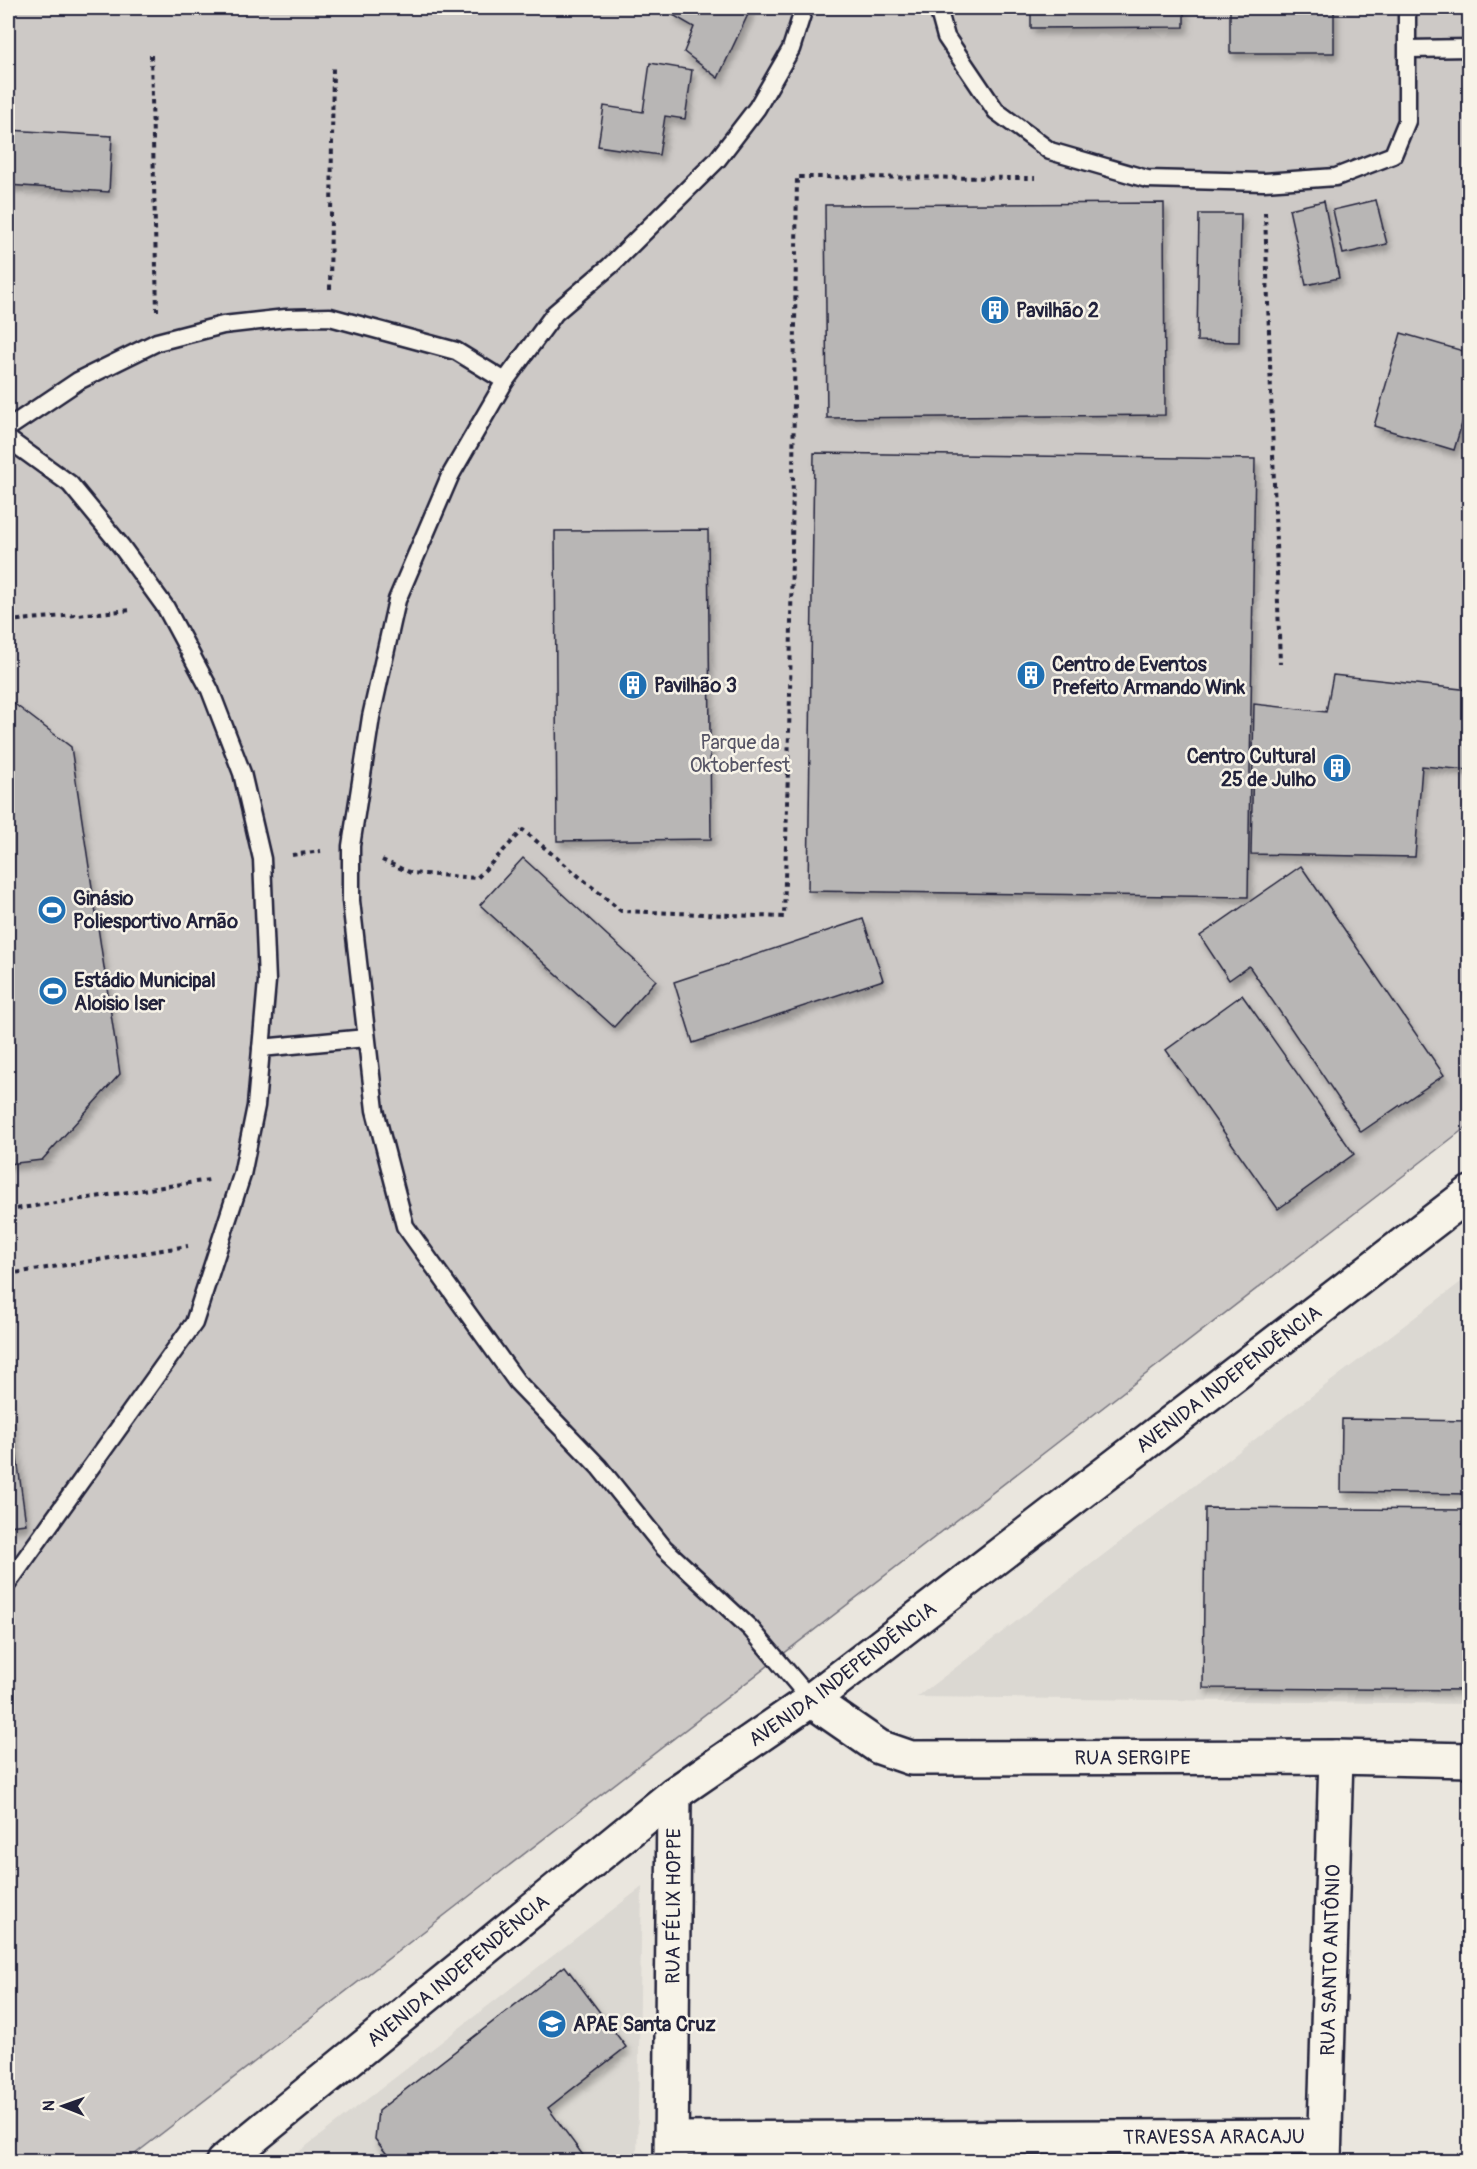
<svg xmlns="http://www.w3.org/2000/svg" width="1477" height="2169" viewBox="0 0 1477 2169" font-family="Pangolin,sans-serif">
	<defs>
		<filter id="shadow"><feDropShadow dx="3.5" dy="6" stdDeviation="3" flood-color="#0004"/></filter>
	</defs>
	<rect width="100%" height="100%" fill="#eae6de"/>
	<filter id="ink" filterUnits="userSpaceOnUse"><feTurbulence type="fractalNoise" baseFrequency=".0167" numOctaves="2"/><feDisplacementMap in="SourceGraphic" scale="12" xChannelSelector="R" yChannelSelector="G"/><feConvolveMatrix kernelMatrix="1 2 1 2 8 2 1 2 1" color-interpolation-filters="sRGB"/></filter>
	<g filter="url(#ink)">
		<g fill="#dbd8d2">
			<path d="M 1469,1276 L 1469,1704 L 917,1697 Z"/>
			<path d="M 642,1887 L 637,2161 L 287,2161 Z"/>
		</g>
		<path fill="#cdc9c6" stroke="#787680" stroke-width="1.5" d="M 8,8 L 1469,8 L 1469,1125 L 126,2161 L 8,2161 Z"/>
		<g fill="#b8b6b5" stroke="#22223b" stroke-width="1.5" filter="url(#shadow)">
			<path d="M 677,8 L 751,8 L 718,78 L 684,52 L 694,27 L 673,15 Z"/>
			<path d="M 1031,8 L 1184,8 L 1184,27 L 1031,28 Z"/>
			<rect x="1230" y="8" width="104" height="45"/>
			<path d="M 650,63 L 692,70 L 685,119 L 665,116 L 659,155 L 598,146 L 604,106 L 643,112 Z"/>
			<path d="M 8,130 L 112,136 L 109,192 L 8,185 Z"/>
			<path d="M 1376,200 L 1387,244 L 1343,254 L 1333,210 Z"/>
			<path d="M 1324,201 L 1339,278 L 1306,285 L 1289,209 Z"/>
			<path d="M 1164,203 L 1165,415 L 827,418 L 825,205 Z"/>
			<path d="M 1199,214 L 1241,214 L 1239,342 L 1197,341 Z"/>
			<path d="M 1401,333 L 1470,353 L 1470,397 L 1454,450 L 1374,426 Z"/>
			<path d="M 814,453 L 1255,459 L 1248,897 L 808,891 Z"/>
			<path d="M 708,530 L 711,839 L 557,841 L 555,531 Z"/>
			<path d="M 1333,675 L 1470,690 L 1470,770 L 1422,766 L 1415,857 L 1251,854 L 1254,704 L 1326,712 Z"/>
			<path d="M 8,699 L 71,747 L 120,1074 L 42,1160 L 8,1164 Z"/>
			<path d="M 523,858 L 656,980 L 614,1027 L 480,905 Z"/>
			<path d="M 1301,866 L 1444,1075 L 1361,1132 L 1249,966 L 1229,980 L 1200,936 Z"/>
			<path d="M 863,919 L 883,980 L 693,1043 L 674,982 Z"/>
			<path d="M 1242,995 L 1354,1154 L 1278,1209 L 1166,1050 Z"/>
			<path d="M 8,1392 L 26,1524 L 8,1526 Z"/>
			<path d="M 1342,1419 L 1470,1421 L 1470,1494 L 1341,1492 Z"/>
			<path d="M 1205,1508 L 1470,1510 L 1470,1690 L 1203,1688 Z"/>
			<path d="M 565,1966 L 626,2047 L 548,2108 L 588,2162 L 499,2162 L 493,2153 L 482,2162 L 383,2162 L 389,2157 L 375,2139 L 378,2111 Z"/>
		</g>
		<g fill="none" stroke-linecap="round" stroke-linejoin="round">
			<g stroke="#22223b" stroke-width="21">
				<g id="service">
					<path d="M 804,8 L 791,49 L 757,108 L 717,160 L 610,266 L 555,313 L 505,381 L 450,476 L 397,600 L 371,717 L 351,846 L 351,901 L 375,1110 L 405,1226 L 517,1382 L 599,1467 L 664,1548 L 751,1629 L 811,1700"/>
					<path d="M 938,8 L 946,37 L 996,111 L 1050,151 L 1147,179 L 1264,182 L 1336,177 L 1393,155 L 1407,121 L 1407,8"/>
					<path d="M 1408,49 L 1470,48"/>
					<path d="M 8,428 L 78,381 L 157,342 L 223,325 L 286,318 L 330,317 L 456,351 L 505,381"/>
					<path d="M 8,439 L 70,484 L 121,546 L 166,608 L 210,690 L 242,773 L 262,859 L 267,981 L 256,1106 L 242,1175 L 194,1323 L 8,1583"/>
					<path d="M 261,1048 L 366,1038"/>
				</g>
			</g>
			<g stroke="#22223b" stroke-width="38">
				<g id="minor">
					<path id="s1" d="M 672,2139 L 1324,2136"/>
					<path id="s2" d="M 671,2160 L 674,1794"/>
					<path id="s3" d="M 1324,2162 L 1336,1757"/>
				</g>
			</g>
			<g stroke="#22223b" stroke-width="38">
				<g id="tertiary">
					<path id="s4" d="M 811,1700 L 879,1747 L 911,1758 L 1336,1757 L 1470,1760"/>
				</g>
			</g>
			<g stroke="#22223b" stroke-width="38">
				<g id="secondary">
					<path id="s5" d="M 223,2162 L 674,1794 L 811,1700 L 1470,1193"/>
				</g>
			</g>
			<g stroke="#22223b" stroke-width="4" stroke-dasharray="4.5 4.5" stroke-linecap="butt">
				<path d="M 151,55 L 157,311"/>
				<path d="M 1265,212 L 1280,664"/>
				<path d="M 330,289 L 333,67"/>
				<path d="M 8,621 L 132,610"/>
				<path d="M 292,855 L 321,851"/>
				<path d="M 382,860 L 411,873 L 477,878 L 523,830 L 621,911 L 784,917 L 790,695 L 797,177 L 1035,178"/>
				<path d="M 8,1210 L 209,1180"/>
				<path d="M 8,1274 L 188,1246"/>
			</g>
			<use href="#service" stroke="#f7f3e8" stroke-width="16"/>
			<use href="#minor" stroke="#f7f3e8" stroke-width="33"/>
			<use href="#tertiary" stroke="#f7f3e8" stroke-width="33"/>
			<use href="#secondary" stroke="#f7f3e8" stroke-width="33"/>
		</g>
	</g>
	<defs>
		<g id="building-disc" transform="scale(1.5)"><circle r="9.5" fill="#1f6fb2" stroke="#f7f3e8"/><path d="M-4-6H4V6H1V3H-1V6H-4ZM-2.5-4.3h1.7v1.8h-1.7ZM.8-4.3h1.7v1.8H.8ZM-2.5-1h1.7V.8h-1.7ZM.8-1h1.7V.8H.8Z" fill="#fff"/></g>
		<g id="stadium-disc" transform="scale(1.5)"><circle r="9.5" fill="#1f6fb2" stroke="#f7f3e8"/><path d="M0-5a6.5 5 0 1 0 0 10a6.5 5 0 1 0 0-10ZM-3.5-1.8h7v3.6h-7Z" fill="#fff"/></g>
		<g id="school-disc" transform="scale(1.5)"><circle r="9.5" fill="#1f6fb2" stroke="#f7f3e8"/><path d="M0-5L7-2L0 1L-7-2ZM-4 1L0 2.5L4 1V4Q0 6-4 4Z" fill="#fff"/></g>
	</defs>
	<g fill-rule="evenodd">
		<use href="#building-disc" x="995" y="310"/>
		<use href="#building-disc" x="1031" y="675"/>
		<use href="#building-disc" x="633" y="685"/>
		<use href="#building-disc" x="1337" y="768"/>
		<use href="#stadium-disc" x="52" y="910"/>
		<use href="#stadium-disc" x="53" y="991"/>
		<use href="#school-disc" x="552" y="2024"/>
	</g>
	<g text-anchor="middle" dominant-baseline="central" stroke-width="5" stroke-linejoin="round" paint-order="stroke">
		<g font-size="20" font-weight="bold" fill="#22223b" stroke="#f7f3e8" text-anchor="start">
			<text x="1016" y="310">Pavilhão 2</text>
			<text x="1052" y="664">Centro de Eventos<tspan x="1052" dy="23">Prefeito Armando Wink</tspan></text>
			<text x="654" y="685">Pavilhão 3</text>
			<text x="1316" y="756" text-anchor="end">Centro Cultural<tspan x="1316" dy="23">25 de Julho</tspan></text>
			<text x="73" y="898">Ginásio<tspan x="73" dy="23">Poliesportivo Arnão</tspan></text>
			<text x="74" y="980">Estádio Municipal<tspan x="74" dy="23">Aloisio Iser</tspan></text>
			<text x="573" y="2024">APAE Santa Cruz</text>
		</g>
		<g font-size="20" fill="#555465" stroke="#f7f3e8">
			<text x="740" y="742">Parque da<tspan x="740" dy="23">Oktoberfest</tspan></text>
		</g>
		<g font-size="20" fill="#22223b" stroke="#f7f3e8">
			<text stroke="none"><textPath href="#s5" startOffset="1275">AVENIDA INDEPENDÊNCIA</textPath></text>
			<text stroke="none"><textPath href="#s5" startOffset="789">AVENIDA INDEPENDÊNCIA</textPath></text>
			<text stroke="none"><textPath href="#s4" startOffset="338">RUA SERGIPE</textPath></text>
			<text stroke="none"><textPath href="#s2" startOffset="254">RUA FÉLIX HOPPE</textPath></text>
			<text stroke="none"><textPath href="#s3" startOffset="202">RUA SANTO ANTÔNIO</textPath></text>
			<text stroke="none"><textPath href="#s5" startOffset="303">AVENIDA INDEPENDÊNCIA</textPath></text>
			<text stroke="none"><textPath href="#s1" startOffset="542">TRAVESSA ARACAJU</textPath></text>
		</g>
	</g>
	<rect width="1477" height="2169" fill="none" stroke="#f7f3e8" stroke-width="30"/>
	<rect x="15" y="15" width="1447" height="2139" fill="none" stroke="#22223b" stroke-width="2" filter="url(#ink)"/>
	<g transform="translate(63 2106) rotate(271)" stroke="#f7f3e8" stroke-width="4.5" paint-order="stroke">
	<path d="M0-4.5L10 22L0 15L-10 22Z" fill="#22223b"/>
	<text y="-9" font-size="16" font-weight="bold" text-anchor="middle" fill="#22223b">N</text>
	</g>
</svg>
